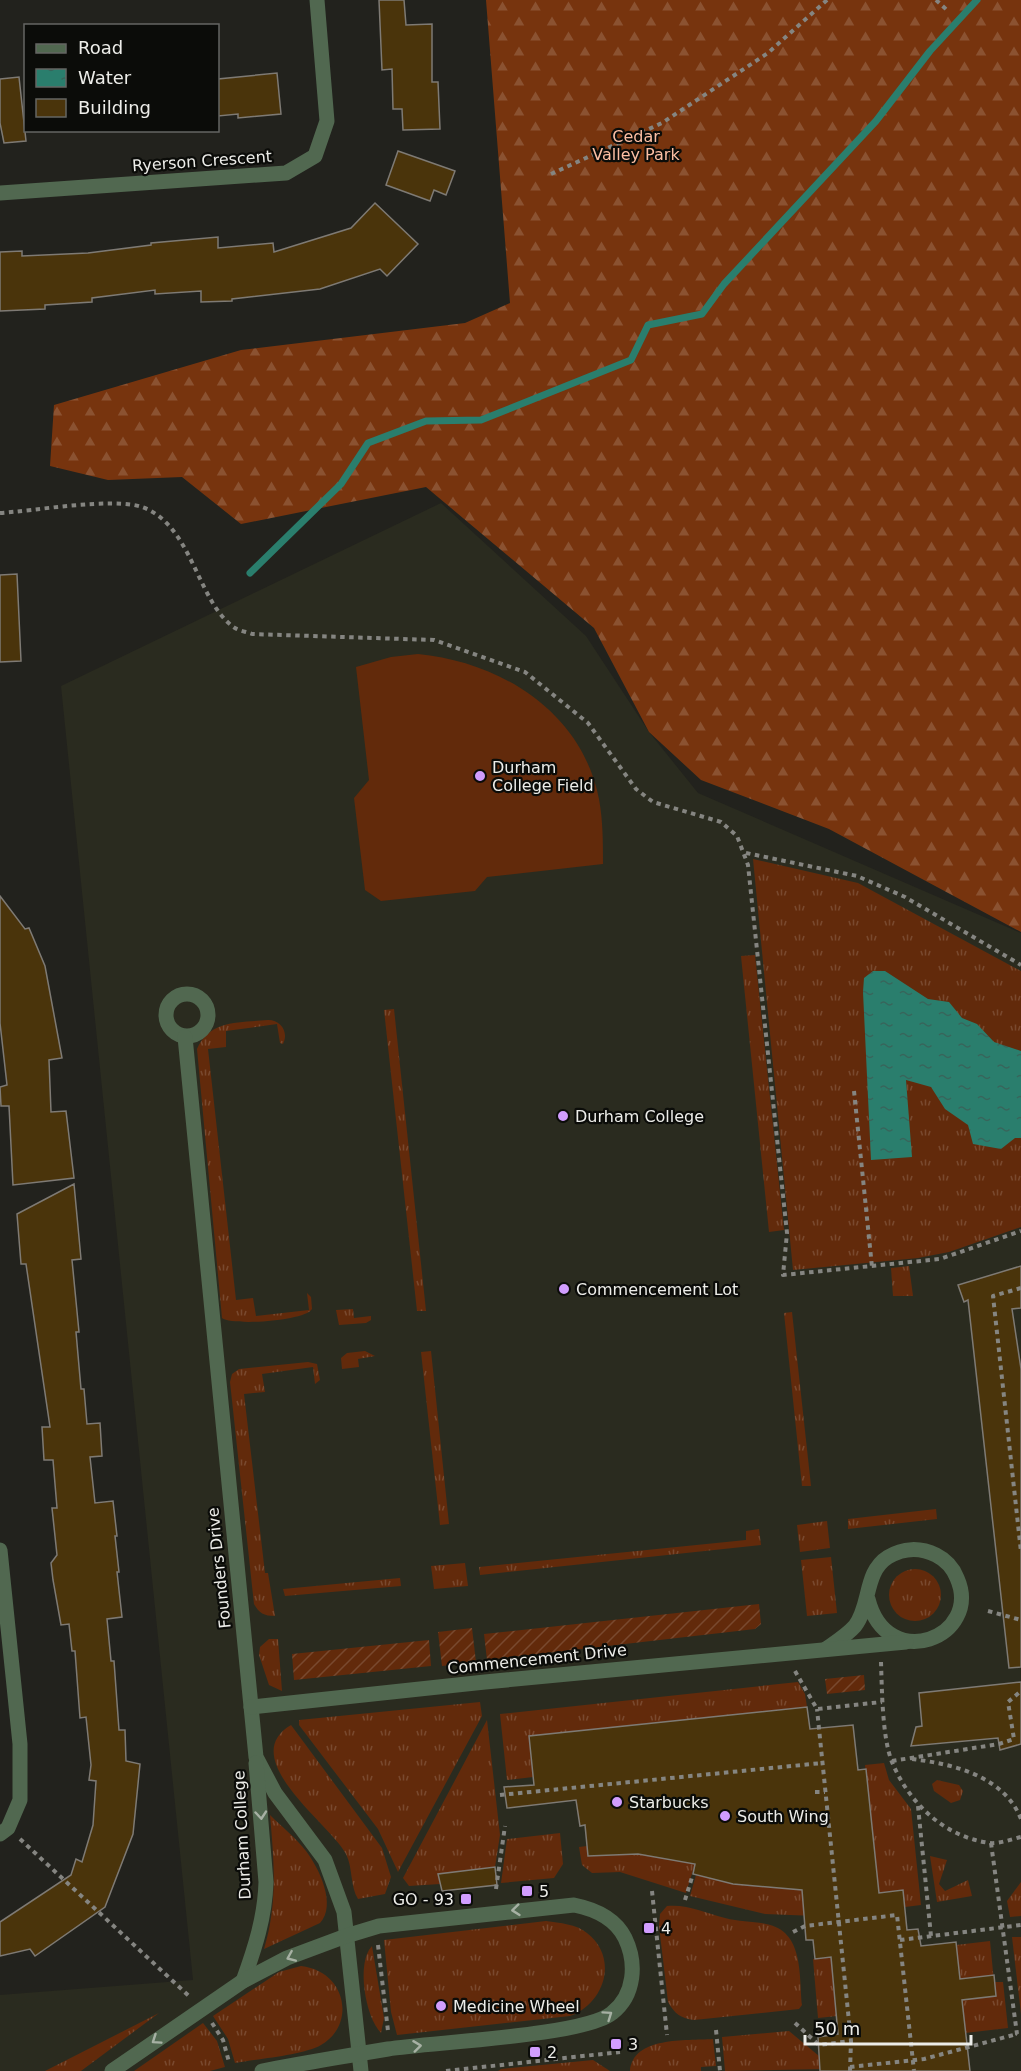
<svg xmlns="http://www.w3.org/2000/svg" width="1021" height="2071" viewBox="0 0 1021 2071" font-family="'DejaVu Sans',sans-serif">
	<defs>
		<pattern id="grass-tufts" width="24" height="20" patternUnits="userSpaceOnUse" patternTransform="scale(1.5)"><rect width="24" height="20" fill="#622a0b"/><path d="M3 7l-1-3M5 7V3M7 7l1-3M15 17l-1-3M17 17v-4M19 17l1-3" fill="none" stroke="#79492f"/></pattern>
		<pattern id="forest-firs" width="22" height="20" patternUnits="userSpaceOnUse" patternTransform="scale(1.5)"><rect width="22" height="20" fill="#77340e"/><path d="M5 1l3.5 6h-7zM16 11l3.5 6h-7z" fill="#8b5231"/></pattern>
		<pattern id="garden-furrows" width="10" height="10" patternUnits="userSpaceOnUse" patternTransform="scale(1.5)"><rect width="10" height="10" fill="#622a0b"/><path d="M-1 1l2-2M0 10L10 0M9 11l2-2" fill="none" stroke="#79492f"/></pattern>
		<pattern id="water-ripples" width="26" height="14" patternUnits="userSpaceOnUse" patternTransform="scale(1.5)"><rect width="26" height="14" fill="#2a7e6d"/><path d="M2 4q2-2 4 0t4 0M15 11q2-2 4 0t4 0" fill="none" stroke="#37655b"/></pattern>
	</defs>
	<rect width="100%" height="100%" fill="#22221d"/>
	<path fill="#2a2b1f" d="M 441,503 L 586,636 L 649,732 L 698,793 L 1021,933 L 1021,2071 L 0,2071 L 0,1995 L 193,1980 L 61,686 Z"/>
	<g fill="url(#grass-tufts)">
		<path d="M 753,859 L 858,883 L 1021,971 L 1021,1227 L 949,1252 L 918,1258 L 793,1270 Z"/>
		<path d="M 755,955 L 784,1230 L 769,1232 L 741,956 Z"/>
		<path d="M 394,1009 L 426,1311 L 417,1311 L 384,1010 Z"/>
		<path d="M 268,1020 C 281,1020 289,1032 283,1044 L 280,1043 L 277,1024 L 226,1031 L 226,1047 L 208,1049 L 236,1300 L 253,1298 L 256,1316 L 309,1310 L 307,1293 L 311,1297 L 312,1309 C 305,1321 233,1326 222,1318 L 197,1049 C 210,1019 240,1023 268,1020 Z"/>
		<path d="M 909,1266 L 913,1296 L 893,1296 L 891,1268 Z"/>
		<path d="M 353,1309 L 354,1318 L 371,1316 L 371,1320 L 366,1323 L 339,1325 L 336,1310 Z"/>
		<path d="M 792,1312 L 811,1486 L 802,1486 L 784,1313 Z"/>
		<path d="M 365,1351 L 375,1356 L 358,1359 L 359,1367 L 342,1369 L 341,1358 L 347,1353 Z"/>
		<path d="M 431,1351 L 449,1524 L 440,1525 L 421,1352 Z"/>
		<path d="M 308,1362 L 317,1364 L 320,1380 L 315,1384 L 313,1367 L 262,1374 L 265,1392 L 244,1394 L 265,1573 L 268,1573 L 275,1616 C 264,1616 259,1613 254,1604 L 230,1382 L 232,1374 L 239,1369 Z"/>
		<path d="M 936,1509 L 937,1519 L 848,1529 L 848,1519 Z"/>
		<path d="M 827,1521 L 830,1548 L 800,1552 L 797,1525 Z"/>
		<path d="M 759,1529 L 761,1545 L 480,1575 L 479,1567 L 746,1540 L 746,1531 Z"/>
		<path d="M 831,1557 L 837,1613 L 807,1616 L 801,1560 Z"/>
		<path d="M 465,1563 L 468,1586 L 434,1589 L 431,1566 Z"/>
		<circle cx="915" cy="1595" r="26"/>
		<path d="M 400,1578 L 401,1586 L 285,1596 L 283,1589 Z"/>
		<path d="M 269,1639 L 278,1639 L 282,1691 L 269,1685 L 259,1655 L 260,1647 Z"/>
		<path d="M 798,1682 L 805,1694 L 807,1707 L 529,1736 L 533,1777 L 507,1780 L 500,1714 Z"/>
		<path d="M 480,1702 L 482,1716 L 398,1872 L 378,1829 L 299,1725 L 299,1720 Z"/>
		<path d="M 487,1720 L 500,1835 L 495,1867 L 439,1874 L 440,1884 L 409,1886 L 403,1878 Z"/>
		<path d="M 291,1725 L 382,1848 L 391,1877 L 385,1894 L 358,1899 C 350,1886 353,1868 346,1854 C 331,1825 235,1758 291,1725 Z"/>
		<path d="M 884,1763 L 889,1780 L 911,1809 L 921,1905 L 905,1907 L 903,1890 L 879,1893 L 865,1765 Z"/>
		<path d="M 937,1780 L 959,1785 L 963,1791 L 960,1800 L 951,1803 L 934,1791 L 932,1784 Z"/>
		<path d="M 270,1815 C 281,1826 296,1838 306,1851 C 319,1868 337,1905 320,1923 L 264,1949 C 278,1904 274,1861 270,1815 Z"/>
		<path d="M 560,1833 L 563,1864 L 554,1878 L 501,1883 L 507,1839 Z"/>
		<path d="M 587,1846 L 588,1855 L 638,1854 L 695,1864 L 686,1893 L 620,1872 L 592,1873 L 582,1865 L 579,1847 Z"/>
		<path d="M 930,1856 L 947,1860 L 939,1884 L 945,1891 L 968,1880 L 972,1896 L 937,1902 Z"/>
		<path d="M 696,1875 L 733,1884 L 802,1890 L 816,1916 L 765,1914 L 690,1896 Z"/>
		<path d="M 1021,1882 L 1021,1916 L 1010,1917 L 1007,1901 Z"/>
		<path d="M 667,1906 C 687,1904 706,1913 725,1918 C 739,1922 753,1921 766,1924 C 804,1931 799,1975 802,2005 L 799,2009 L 694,2020 C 680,2018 675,2014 668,2002 L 659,1926 L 660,1914 Z"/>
		<path d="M 546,1921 C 560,1923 576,1924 587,1933 C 619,1958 605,2003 570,2016 L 397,2035 L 391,2012 L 384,1940 Z"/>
		<path d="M 1012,1937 L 1021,1937 L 1021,2014 Z"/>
		<path d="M 990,1941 L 994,1982 L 1003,1982 L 1008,2028 L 965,2033 L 956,1945 Z"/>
		<path d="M 372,1946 L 384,2018 L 381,2033 C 365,2017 356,1962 372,1946 Z"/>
		<path d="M 831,1957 L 837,2016 L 818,2018 L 813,1959 Z"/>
		<path d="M 301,1966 C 346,1971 357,2024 321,2045 C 304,2055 257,2059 235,2063 L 228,2039 L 213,2016 L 279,1972 Z"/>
		<path d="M 159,2013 L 81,2071 L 45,2071 Z"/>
		<path d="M 203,2023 L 217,2041 L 225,2067 L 210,2071 L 134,2071 Z"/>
		<path d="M 789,2031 L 819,2056 L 824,2056 L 825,2069 L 725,2071 L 722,2037 Z"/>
		<path d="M 713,2039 L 716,2066 L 701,2067 L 701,2071 L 630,2071 C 633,2036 686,2041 713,2039 Z"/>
		<path d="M 593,2060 L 610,2071 L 498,2071 L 501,2069 Z"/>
	</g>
	<path fill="url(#forest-firs)" d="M 486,0 L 1021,0 L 1021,932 L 829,829 L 701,780 L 649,732 L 594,628 L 426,487 L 241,524 L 182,477 L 108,480 L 50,466 L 54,405 L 241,350 L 465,323 L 510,303 Z"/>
	<g fill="url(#garden-furrows)">
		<path d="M 759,1604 L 761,1624 L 755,1629 L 487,1660 L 484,1634 Z"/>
		<path d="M 472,1628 L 476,1662 L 442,1666 L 438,1632 Z"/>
		<path d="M 429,1640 L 431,1666 L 294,1680 L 292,1654 Z"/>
		<path d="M 864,1675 L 865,1690 L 827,1694 L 825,1679 Z"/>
	</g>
	<path fill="#622a0b" d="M 418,654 C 501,662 582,712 599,799 C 603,821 603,842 603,864 L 487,877 L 475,891 L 381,901 L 365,890 L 354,798 L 369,780 L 356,667 L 391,657 Z"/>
	<path fill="url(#water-ripples)" d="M 873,971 L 885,971 L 928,999 L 949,1002 L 962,1018 L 977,1024 L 994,1042 L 1021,1051 L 1021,1138 L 1015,1138 L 1001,1149 L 973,1144 L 968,1125 L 945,1109 L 931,1087 L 906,1080 L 912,1157 L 871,1160 L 863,992 L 864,978 Z"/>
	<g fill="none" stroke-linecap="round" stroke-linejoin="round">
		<path stroke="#2a7e6d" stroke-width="7" d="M 250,573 L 341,484 L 368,443 L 426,421 L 481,420 L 631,360 L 648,325 L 702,314 L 724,284 L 876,121 L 930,51 L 977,0"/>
	</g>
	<g fill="#4a340b" stroke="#7e7a74" stroke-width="1.5">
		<path d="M 379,0 L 404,0 L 406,25 L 432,24 L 432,82 L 438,82 L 440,129 L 403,130 L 402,109 L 393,109 L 392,69 L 382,70 Z"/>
		<path d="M 277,73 L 281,114 L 238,118 L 238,114 L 218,116 L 218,79 Z"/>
		<path d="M 19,77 L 26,141 L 4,143 L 0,123 L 0,79 Z"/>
		<path d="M 398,151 L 455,171 L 446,195 L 434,190 L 430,201 L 386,185 Z"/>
		<path d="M 375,203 L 418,244 L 387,276 L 380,269 L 320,289 L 232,299 L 232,301 L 201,302 L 201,291 L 155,294 L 155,290 L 92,298 L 92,302 L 45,305 L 45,309 L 0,311 L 0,252 L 22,251 L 22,256 L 88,253 L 151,245 L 151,243 L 218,237 L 218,248 L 273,243 L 274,252 L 351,228 Z"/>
		<path d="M 17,574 L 21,661 L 0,662 L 0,575 Z"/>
		<path d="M 0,896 L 25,929 L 29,928 L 45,966 L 62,1058 L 49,1060 L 51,1112 L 66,1111 L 74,1178 L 13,1185 L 9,1106 L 1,1106 L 0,1087 L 7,1085 L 0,1023 Z"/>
		<path d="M 74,1184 L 81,1259 L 72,1260 L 79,1332 L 76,1332 L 81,1389 L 84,1389 L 87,1424 L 100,1423 L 102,1456 L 90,1457 L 95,1503 L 113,1501 L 117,1536 L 115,1536 L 119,1572 L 117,1572 L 122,1617 L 107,1619 L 111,1661 L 114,1661 L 119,1730 L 125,1730 L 126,1761 L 140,1764 L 133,1834 L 105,1907 L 35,1956 L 30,1949 L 0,1956 L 0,1922 L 71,1875 L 76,1859 L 82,1862 L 93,1825 L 96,1781 L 89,1780 L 91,1765 L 86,1717 L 80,1718 L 75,1651 L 72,1651 L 69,1624 L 61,1625 L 53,1580 L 51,1563 L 57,1555 L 52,1508 L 57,1508 L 53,1460 L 44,1460 L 42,1427 L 50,1427 L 26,1264 L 21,1264 L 17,1214 Z"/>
		<path d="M 1021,1266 L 1021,1308 L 1012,1309 L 1021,1369 L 1021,1667 L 1009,1668 L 968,1300 L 964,1302 L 958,1285 Z"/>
		<path d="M 1021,1682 L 1021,1744 L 1000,1750 L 998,1738 L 911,1746 L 916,1727 L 922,1726 L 919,1693 Z"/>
		<path d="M 807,1707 L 810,1729 L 853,1725 L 858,1770 L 866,1769 L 879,1893 L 903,1890 L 907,1930 L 918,1929 L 921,1946 L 956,1942 L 960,1979 L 994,1975 L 996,1996 L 962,2000 L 970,2071 L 820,2071 L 818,2037 L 838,2034 L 831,1957 L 815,1959 L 813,1940 L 806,1940 L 802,1890 L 733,1884 L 693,1874 L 695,1864 L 638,1854 L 588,1856 L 585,1825 L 580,1826 L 576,1800 L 507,1808 L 504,1787 L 534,1785 L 529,1736 Z"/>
		<path d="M 495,1867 L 497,1885 L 442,1891 L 438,1874 Z"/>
	</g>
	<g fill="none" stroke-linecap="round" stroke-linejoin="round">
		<g stroke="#858581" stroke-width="4" stroke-dasharray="4.5 4.5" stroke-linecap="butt">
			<path d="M 936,0 L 948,11"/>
			<path d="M 551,174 L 662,123 L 768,53 L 827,0"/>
			<path d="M 0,513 C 33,511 113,497 142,507 C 193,525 197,603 235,628 C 240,631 247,632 252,634 L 434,640 L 525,672 L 588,723 L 636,789 L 653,802 L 721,822 L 737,836 L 748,865 L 787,1233 L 783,1275 L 940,1259 L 1021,1231"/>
			<path d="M 746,853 L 857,876 L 905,897 L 1021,965"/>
			<path d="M 854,1091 L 872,1267"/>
			<path d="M 1021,1288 L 993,1296 L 1021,1552"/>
			<path d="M 988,1611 L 1021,1620"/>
			<path d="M 881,1662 C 882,1689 882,1737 892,1762 C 909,1803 944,1837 990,1843 C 999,1844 1012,1839 1021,1837"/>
			<path d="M 795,1671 L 817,1709 L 882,1702"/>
			<path d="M 912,1759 C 953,1764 1004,1776 1021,1819"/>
			<path d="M 892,1761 L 999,1744 L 1014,1739 L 1008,1702 L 1021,1691"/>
			<path d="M 815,1792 L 825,1792"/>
			<path d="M 500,1795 L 822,1763"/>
			<path d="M 918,1806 L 931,1936"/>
			<path d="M 20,1839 L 190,1997"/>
			<path d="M 991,1843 L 1017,2034 L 1021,2037"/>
			<path d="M 496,1889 L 505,1826"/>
			<path d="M 652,1891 L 667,2035"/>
			<path d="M 685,1900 L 693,1874"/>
			<path d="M 793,1932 L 805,1926 L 897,1915 L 914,2071"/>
			<path d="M 900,1940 L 1021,1925"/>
			<path d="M 378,1945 L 388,2031"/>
			<path d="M 212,2023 L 223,2040 L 229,2062"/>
			<path d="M 795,2023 L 819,2045 L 851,2041 L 817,1709"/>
			<path d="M 716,2030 L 720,2071"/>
			<path d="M 850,2067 L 924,2059 L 1017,2034"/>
			<path d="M 446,2071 L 620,2052"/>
			<path d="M 850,2071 L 851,2041"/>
		</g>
		<g stroke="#516850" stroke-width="15">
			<path d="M 0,193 L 286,173 L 315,156 L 327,121 L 317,0"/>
			<circle cx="187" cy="1015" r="21"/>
			<path d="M 185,1037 L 256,1757 L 275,1793 L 325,1860 L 344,1912 L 361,2071"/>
			<path d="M 0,1550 L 20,1744 L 20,1800 L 8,1828 L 0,1834"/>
			<path d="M 826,1649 C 836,1642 847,1635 855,1626 C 871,1605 864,1572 888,1557 C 903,1548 920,1547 936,1555 C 946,1560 953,1568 957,1578 C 983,1637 887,1675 868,1599"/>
			<path d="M 251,1707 L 485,1682 L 906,1642"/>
			<path d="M 243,1981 C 255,1948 265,1917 266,1882 L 256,1763"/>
			<path d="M 112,2071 L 243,1981 L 287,1958 L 346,1936 L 379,1926 L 574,1905 C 594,1909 615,1918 625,1938 C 637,1963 635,1995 612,2013 C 584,2036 433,2042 388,2049 C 346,2056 304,2063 262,2071"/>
		</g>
	</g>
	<defs><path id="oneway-chevron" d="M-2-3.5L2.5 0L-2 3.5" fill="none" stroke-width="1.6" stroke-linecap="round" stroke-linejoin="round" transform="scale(1.5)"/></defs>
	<g stroke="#a7b1a4">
		<use href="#oneway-chevron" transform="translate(261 1815) rotate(85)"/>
		<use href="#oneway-chevron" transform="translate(516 1910) rotate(174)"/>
		<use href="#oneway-chevron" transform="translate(291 1957) rotate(157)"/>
		<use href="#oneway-chevron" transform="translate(608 2015) rotate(-35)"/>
		<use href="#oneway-chevron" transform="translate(156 2040) rotate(146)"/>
		<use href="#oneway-chevron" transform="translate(417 2046) rotate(-7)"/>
	</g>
	<g fill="#d19dfe" stroke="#0b0c09" stroke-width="2">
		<circle cx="480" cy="776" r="6"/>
		<circle cx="563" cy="1116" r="6"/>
		<circle cx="564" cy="1289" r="6"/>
		<circle cx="617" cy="1802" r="6"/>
		<circle cx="725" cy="1816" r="6"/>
		<rect x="521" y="1885" width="12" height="12" rx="3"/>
		<rect x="460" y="1893" width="12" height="12" rx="3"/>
		<rect x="643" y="1922" width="12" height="12" rx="3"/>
		<circle cx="441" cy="2006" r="6"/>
		<rect x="610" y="2038" width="12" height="12" rx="3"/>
		<rect x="529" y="2046" width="12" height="12" rx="3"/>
	</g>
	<g text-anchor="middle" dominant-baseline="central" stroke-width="4.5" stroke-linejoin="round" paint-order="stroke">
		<g font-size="16" fill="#fdbfa3" stroke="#0b0c09">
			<text x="636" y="136">Cedar<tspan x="636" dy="18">Valley Park</tspan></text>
		</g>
		<g font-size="16" fill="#edede9" stroke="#0b0c09">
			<text transform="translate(202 161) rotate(-4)">Ryerson Crescent</text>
			<text transform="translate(219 1568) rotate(-96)">Founders Drive</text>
			<text transform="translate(537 1659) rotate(-6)">Commencement Drive</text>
			<text transform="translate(242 1835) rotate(-93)">Durham College</text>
		</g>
		<g font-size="16" fill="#edede9" stroke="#0b0c09" text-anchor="start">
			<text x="492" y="767">Durham<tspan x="492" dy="18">College Field</tspan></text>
			<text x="575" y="1116">Durham College</text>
			<text x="576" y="1289">Commencement Lot</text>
			<text x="629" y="1802">Starbucks</text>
			<text x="737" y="1816">South Wing</text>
			<text x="539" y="1891">5</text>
			<text x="454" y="1899" text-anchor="end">GO - 93</text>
			<text x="661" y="1928">4</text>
			<text x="453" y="2006">Medicine Wheel</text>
			<text x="628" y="2044">3</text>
			<text x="547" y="2052">2</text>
		</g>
	</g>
	<rect x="24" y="24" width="195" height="108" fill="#0b0c09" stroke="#656663" stroke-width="1.5"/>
	<rect x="36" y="44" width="30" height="9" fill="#516850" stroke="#656663" stroke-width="1.5"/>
	<text x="78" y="54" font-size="18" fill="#edede9">Road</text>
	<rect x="36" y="69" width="30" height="18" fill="url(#water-ripples)" stroke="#656663" stroke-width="1.5"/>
	<text x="78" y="84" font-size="18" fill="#edede9">Water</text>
	<rect x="36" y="99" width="30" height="18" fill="#4a340b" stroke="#656663" stroke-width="1.5"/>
	<text x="78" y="114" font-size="18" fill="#edede9">Building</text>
	<path d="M805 2035v9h166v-9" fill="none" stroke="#edede9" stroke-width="3"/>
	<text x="814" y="2035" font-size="18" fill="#edede9" stroke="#0b0c09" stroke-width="4.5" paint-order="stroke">50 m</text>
</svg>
